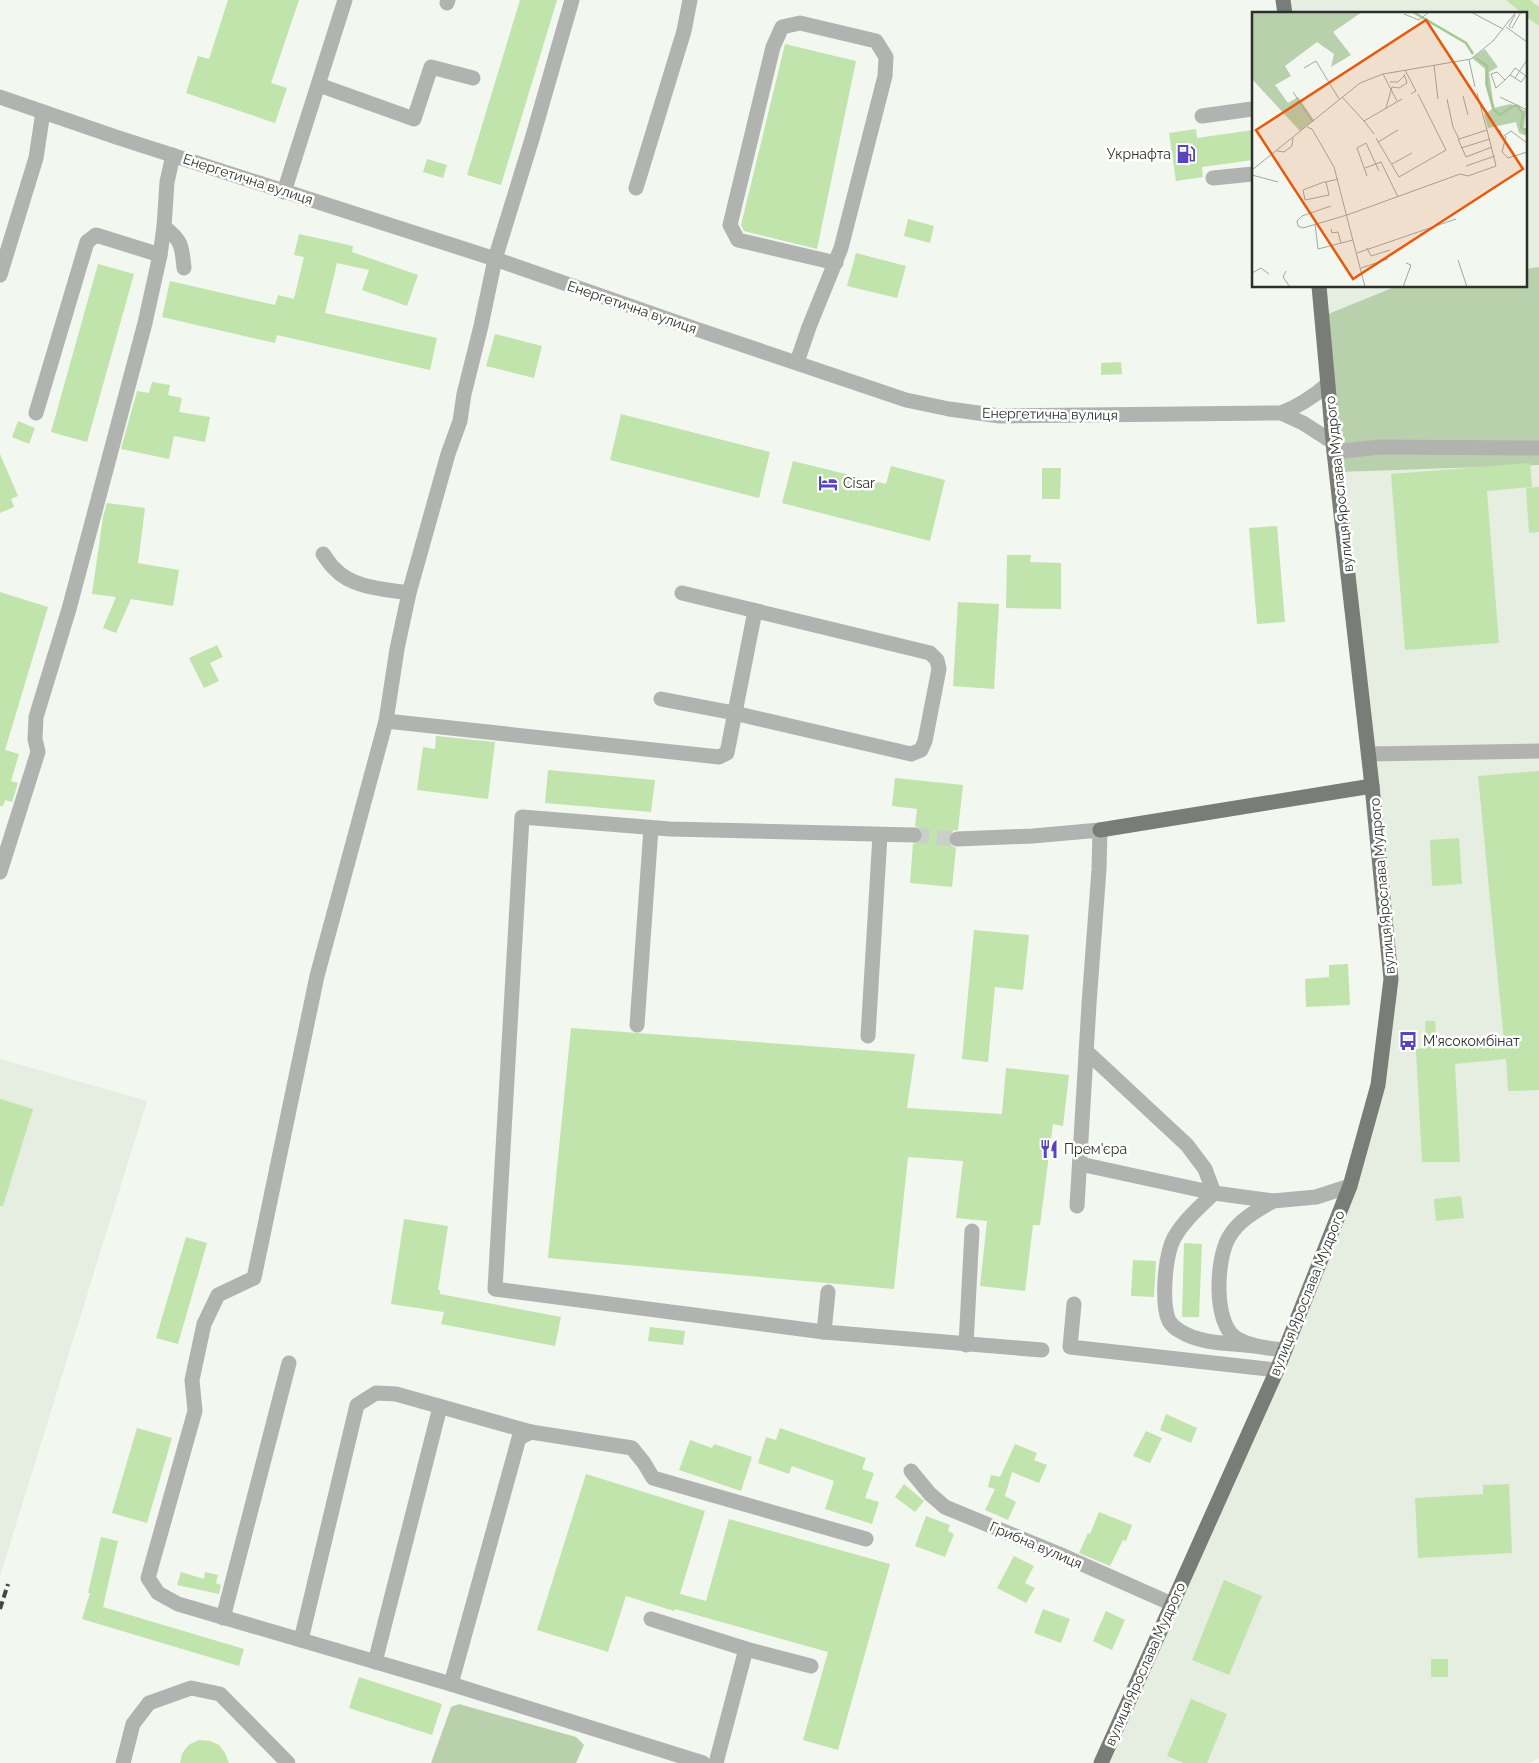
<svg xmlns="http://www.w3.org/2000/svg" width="1539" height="1763" viewBox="0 0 1539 1763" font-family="Raleway,sans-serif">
	<rect width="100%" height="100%" fill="#f2f7f0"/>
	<g fill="#e5eee0">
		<path d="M 1286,0 L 1539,0 L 1539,267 L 1525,269 L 1525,14 L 1287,14 Z"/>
		<path d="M 1324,286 L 1397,286 L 1328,314 Z"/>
		<path d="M 1539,465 L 1539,1758 L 1529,1763 L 1106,1763 L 1352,1186 L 1394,976 L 1340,472 Z"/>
		<path d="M 0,1059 L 147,1101 L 0,1576 Z"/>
	</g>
	<g fill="#b9d0ac">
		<path d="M 1539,267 L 1539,465 L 1340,472 L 1328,314 L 1397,286 L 1525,286 L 1525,269 Z"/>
		<path d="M 459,1704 L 576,1737 L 584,1745 L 576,1763 L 431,1763 L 451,1707 Z"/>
	</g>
	<g fill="#c1e4ac">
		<path d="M 228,0 L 299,0 L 271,83 L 287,88 L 275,123 L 186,93 L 198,56 L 209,59 Z"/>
		<path d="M 520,0 L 557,0 L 501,185 L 467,175 Z"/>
		<path d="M 1506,0 L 1530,0 L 1539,7 L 1539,26 L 1525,16 L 1525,14 L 1523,14 Z"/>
		<path d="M 785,44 L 856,61 L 817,249 L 744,231 L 741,225 Z"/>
		<path d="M 1196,129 L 1197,138 L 1253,130 L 1253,160 L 1202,167 L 1203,177 L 1176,181 L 1169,133 Z"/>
		<path d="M 427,159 L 447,165 L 443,178 L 423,172 Z"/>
		<path d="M 908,219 L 934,226 L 930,243 L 904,236 Z"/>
		<path d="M 299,234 L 353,246 L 352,252 L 418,275 L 407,306 L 362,290 L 369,270 L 337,263 L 325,313 L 437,338 L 430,370 L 277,335 L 275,343 L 162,317 L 170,281 L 275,305 L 278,295 L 294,299 L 304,257 L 294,255 Z"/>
		<path d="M 856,253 L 906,266 L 897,298 L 847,286 Z"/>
		<path d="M 98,264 L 134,274 L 87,442 L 51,432 Z"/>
		<path d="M 495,334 L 542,346 L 534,378 L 486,366 Z"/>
		<path d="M 1121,362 L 1122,374 L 1101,375 L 1101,363 Z"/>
		<path d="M 152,382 L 170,385 L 168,395 L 182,398 L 179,412 L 210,417 L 205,442 L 174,436 L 169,459 L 121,449 L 137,391 L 149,393 Z"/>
		<path d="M 621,414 L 770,452 L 759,498 L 610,460 Z"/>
		<path d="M 18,421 L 35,428 L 29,444 L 12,437 Z"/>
		<path d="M 0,454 L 18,496 L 11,499 L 14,507 L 0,513 Z"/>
		<path d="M 793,461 L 886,484 L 891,466 L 945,480 L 930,541 L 782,503 Z"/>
		<path d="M 1530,463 L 1532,487 L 1487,491 L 1499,643 L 1405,650 L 1391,474 Z"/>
		<path d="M 1042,468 L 1061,468 L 1060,499 L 1042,499 Z"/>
		<path d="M 1539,487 L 1539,532 L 1529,533 L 1526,488 Z"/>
		<path d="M 107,503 L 145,508 L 138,563 L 179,570 L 173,606 L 131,599 L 116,633 L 103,628 L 116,597 L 92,594 L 103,517 Z"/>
		<path d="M 1277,526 L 1285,622 L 1257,624 L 1249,528 Z"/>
		<path d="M 1007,555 L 1031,555 L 1030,562 L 1061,563 L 1061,609 L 1006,608 Z"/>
		<path d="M 0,592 L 48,607 L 5,750 L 19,754 L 11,781 L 18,783 L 12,802 L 5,800 L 3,806 L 0,806 Z"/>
		<path d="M 958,602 L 999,604 L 994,689 L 953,686 Z"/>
		<path d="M 217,645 L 223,657 L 210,663 L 219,681 L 204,688 L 189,658 Z"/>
		<path d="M 436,736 L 495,742 L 488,799 L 417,790 L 423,747 L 435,749 Z"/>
		<path d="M 548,770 L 655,780 L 651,812 L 545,803 Z"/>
		<path d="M 1539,771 L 1539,1090 L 1508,1091 L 1506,1059 L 1455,1064 L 1460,1162 L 1422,1162 L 1416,1049 L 1426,1048 L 1425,1021 L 1435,1021 L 1437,1047 L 1504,1041 L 1478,776 Z"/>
		<path d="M 895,778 L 963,785 L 958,830 L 952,831 L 948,839 L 949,844 L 956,848 L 952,887 L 910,883 L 913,844 L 922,840 L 923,835 L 922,830 L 915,826 L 917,809 L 892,806 Z"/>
		<path d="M 1459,838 L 1462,884 L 1432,886 L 1430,840 Z"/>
		<path d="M 974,930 L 1029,935 L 1023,990 L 995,987 L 988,1062 L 962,1059 Z"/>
		<path d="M 1348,964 L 1350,1005 L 1306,1007 L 1305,979 L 1329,977 L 1329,965 Z"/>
		<path d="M 571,1028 L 915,1054 L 907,1108 L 1002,1114 L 1006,1068 L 1069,1075 L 1063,1126 L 1053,1124 L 1040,1225 L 1033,1225 L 1025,1291 L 980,1286 L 987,1221 L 956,1218 L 963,1161 L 908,1157 L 894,1289 L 548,1258 Z"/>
		<path d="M 0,1099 L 33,1109 L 3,1206 L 0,1206 Z"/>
		<path d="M 1461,1196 L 1464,1218 L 1436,1221 L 1434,1199 Z"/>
		<path d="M 404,1219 L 448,1226 L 438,1290 L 440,1290 L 440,1294 L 561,1317 L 555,1346 L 441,1324 L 444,1312 L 391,1304 Z"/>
		<path d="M 186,1237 L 207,1243 L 178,1344 L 156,1338 Z"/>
		<path d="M 1184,1243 L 1202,1244 L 1199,1317 L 1182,1317 Z"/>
		<path d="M 1133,1260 L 1156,1261 L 1154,1297 L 1131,1296 Z"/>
		<path d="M 650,1327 L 685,1331 L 683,1345 L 648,1341 Z"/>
		<path d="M 1166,1414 L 1197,1428 L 1191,1443 L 1160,1430 Z"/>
		<path d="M 137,1428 L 172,1438 L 147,1523 L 112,1513 Z"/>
		<path d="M 780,1428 L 866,1458 L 862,1469 L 874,1473 L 865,1498 L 879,1502 L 872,1524 L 825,1509 L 834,1481 L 792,1466 L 789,1474 L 758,1463 L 766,1437 L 776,1440 Z"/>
		<path d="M 1146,1431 L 1162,1438 L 1150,1463 L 1133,1456 Z"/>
		<path d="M 690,1440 L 712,1448 L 714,1444 L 752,1457 L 741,1491 L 679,1470 Z"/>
		<path d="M 1015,1444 L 1037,1453 L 1034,1460 L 1047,1465 L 1039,1483 L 1012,1472 L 1005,1496 L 1016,1502 L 1008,1520 L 985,1510 L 995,1489 L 988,1487 L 991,1475 L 1000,1477 Z"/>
		<path d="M 586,1474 L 705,1511 L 680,1594 L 706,1601 L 729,1519 L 890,1564 L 838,1750 L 803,1740 L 828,1652 L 675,1609 L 674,1611 L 626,1596 L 608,1652 L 537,1630 Z"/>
		<path d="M 904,1484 L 924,1501 L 915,1512 L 895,1497 Z"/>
		<path d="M 1509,1484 L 1512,1553 L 1418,1558 L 1415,1498 L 1483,1494 L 1483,1485 Z"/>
		<path d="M 1099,1512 L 1132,1525 L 1126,1541 L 1123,1540 L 1110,1566 L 1079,1553 L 1088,1533 L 1090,1534 Z"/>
		<path d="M 926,1516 L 950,1525 L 948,1531 L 954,1534 L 945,1557 L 915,1546 Z"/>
		<path d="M 101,1537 L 118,1541 L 103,1607 L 244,1649 L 239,1666 L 82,1619 L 90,1593 L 88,1593 Z"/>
		<path d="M 1014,1556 L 1034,1566 L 1025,1583 L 1035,1588 L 1026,1603 L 997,1588 Z"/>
		<path d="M 181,1572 L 204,1579 L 205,1572 L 218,1575 L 216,1583 L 221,1585 L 219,1594 L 177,1585 Z"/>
		<path d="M 1224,1580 L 1262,1596 L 1229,1675 L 1192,1660 Z"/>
		<path d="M 1043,1609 L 1070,1619 L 1061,1643 L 1034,1633 Z"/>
		<path d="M 1106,1611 L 1125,1620 L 1112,1650 L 1093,1641 Z"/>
		<rect x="1431" y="1659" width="17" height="18"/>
		<path d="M 359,1677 L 442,1704 L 432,1735 L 349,1708 Z"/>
		<path d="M 1191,1699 L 1227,1714 L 1207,1763 L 1184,1763 L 1167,1756 Z"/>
		<path d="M 199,1740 L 210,1741 L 219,1745 L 225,1753 L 229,1763 L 180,1763 L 182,1754 L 186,1748 L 190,1744 Z"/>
	</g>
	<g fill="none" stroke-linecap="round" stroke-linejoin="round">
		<path stroke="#cbcfc9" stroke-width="15" stroke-dasharray="15 8" stroke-linecap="butt" d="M 914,835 L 957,839"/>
		<g stroke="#b1b3b0" stroke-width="15">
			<path d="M 447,3 L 448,0"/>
			<path d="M 319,85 L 414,119 L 431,67 L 473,78"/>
			<path d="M 0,97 L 116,137 L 495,259 L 696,329 L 906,400 L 949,409 L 1000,416 L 1281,413 C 1300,406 1313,397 1328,384"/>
			<path d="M 1202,116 L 1252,109"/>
			<path d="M 1213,178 L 1253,174"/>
			<path d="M 636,188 L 684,31 L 690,0"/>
			<path d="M 284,192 L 345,0"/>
			<path d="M 164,227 C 182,240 182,247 184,268"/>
			<path d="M 0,275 L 36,158 L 43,112"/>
			<path d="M 797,362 L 809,327 L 841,248 L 885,76 L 886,57 L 876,41 L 800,23 L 782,27 L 773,47 L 730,225 L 738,240 L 836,263"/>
			<path d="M 36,413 L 87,242 L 96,235 L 160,255"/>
			<path d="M 1281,413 L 1303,423 L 1334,443"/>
			<path d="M 1334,452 L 1380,447 L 1539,448"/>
			<path d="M 323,554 C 327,559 330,565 335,569 C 352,588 385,589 409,593"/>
			<path d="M 661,699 L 734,713 L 911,754 L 921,750 L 925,741 L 939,669 L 937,660 L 930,653 L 682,593"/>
			<path d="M 386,721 L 719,757 L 727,753 L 755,611"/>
			<path d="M 1369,754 L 1539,751"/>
			<path d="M 914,835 L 670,829 L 522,817 L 495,1289 L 824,1332 L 1042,1350"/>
			<path d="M 957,839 L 1033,836 L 1100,830 L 1099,869 L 1089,1004 L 1077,1206"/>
			<path d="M 0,872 L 38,752 L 35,739 L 36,717 L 69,609 L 145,323 L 160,255 L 164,227 L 167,182 L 173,155"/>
			<path d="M 637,1025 L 651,828"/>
			<path d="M 868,1036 L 880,835"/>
			<path d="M 1086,1051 L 1187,1145 L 1205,1169 L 1214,1193 C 1200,1207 1184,1220 1174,1238 C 1165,1255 1161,1303 1169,1321 C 1171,1324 1176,1329 1180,1331 C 1200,1344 1230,1343 1254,1346"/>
			<path d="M 1080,1164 L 1214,1193 L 1273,1201 L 1316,1197 L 1350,1186"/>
			<path d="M 1273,1201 C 1256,1211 1239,1220 1229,1237 C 1216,1259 1213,1323 1236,1338 C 1251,1347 1268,1348 1285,1350"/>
			<path d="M 1074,1304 L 1070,1347 L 1277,1370"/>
			<path d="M 824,1332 L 828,1292"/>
			<path d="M 966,1345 L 972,1231"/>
			<path d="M 911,1471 L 930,1494 L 945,1507 L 1066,1557 L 1172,1604"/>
			<path d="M 223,1618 L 289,1363"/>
			<path d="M 651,1619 L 746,1649 L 811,1666"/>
			<path d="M 301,1640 L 357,1405 L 376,1393 L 396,1394 L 531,1432"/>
			<path d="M 375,1662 L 440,1407"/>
			<path d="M 451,1684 L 178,1604 L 158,1593 L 148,1578 L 195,1411 L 192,1380 L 204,1324 L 218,1295 L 254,1278 L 317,976 L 386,721 L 397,649 L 409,593 L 448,454 L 460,421 L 464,394 L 481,326 L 495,259 L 532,139 L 572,0"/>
			<path d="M 123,1763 L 133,1724 L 149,1703 L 191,1688 L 220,1694 L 288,1763"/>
			<path d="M 703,1763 L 451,1684 L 519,1438 L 531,1432 L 632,1448 L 644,1463 L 653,1478 L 866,1539"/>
			<path d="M 716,1763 L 746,1649"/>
		</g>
		<g stroke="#797c77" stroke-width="15">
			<path d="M 1283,0 L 1285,14"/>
			<path d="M 1100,830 L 1372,786"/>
			<path d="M 1101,1763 L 1277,1370 L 1350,1186 L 1378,1085 L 1391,979 L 1372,786 L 1334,452 L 1319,286"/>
		</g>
		<path stroke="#454744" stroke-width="4" stroke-dasharray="8 4" stroke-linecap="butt" d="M 0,1609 L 8,1584"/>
	</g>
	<defs>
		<g id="fuel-bare" transform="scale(1.5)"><path d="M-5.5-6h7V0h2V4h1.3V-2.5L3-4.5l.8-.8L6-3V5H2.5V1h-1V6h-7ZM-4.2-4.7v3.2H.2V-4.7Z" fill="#5845bd" stroke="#fff" stroke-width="2.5" paint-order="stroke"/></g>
		<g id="hotel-bare" transform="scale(1.5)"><path d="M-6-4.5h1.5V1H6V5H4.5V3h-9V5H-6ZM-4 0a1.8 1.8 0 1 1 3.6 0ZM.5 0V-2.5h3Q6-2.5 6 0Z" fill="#5845bd" stroke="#fff" stroke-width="2.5" paint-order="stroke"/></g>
		<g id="bus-bare" transform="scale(1.5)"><path d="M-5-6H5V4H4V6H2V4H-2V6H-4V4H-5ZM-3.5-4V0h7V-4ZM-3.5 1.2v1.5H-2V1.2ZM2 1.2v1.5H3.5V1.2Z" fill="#5845bd" stroke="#fff" stroke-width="2.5" paint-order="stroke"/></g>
		<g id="restaurant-bare" transform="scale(1.5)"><path d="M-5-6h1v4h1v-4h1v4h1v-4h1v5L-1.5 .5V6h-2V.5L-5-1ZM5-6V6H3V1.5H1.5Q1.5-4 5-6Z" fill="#5845bd" stroke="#fff" stroke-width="2.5" paint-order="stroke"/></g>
	</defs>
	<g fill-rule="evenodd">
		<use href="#fuel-bare" x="1186" y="154"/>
		<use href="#hotel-bare" x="828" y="483"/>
		<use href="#bus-bare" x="1408" y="1041"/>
		<use href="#restaurant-bare" x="1049" y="1149"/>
	</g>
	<g text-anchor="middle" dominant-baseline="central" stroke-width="5" stroke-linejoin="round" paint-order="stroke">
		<g font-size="14" fill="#2d2f2c" stroke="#fff" text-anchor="start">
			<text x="1171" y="154" text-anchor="end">Укрнафта</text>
			<text x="843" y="483">Cisar</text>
			<text x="1423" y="1041">М'ясокомбінат</text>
			<text x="1064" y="1149">Прем'єра</text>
		</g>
		<g font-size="14" fill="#2d2f2c" stroke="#fff">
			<text transform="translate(248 179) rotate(18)">Енергетична вулиця</text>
			<text transform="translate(632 307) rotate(19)">Енергетична вулиця</text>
			<text transform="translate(1050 414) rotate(1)">Енергетична вулиця</text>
			<text transform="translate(1339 484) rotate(-96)">вулиця Ярослава Мудрого</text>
			<text transform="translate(1382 886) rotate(-95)">вулиця Ярослава Мудрого</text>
			<text transform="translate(1307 1293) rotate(-68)">вулиця Ярослава Мудрого</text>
			<text transform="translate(1036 1545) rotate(23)">Грибна вулиця</text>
			<text transform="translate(1145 1664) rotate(-66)">вулиця Ярослава Мудрого</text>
		</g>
	</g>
	<g transform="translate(1252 12)">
		<rect width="275" height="275" fill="#f2f7f0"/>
		<path d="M 0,0 L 110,0 L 81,20 L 99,43 L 79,55 L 82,42 L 65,30 L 33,54 L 39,64 L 23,73 L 36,91 L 46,85 L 62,108 L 48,119 L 0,67 ZM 233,37 L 246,55 L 237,60 L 242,96 L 258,92 L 274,99 L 272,116 L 275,116 L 275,124 L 267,121 L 264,110 L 236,116 L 232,103 L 240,97 L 233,72 L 233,57 L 220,46 Z" fill="#b9d0ac"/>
		<path fill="none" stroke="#a5c791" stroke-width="2.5" d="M 161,0 L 214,31 L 221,42M 224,46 L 235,54 L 235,73 L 242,98 L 248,103 L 261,94 L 266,94 L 271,102 L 269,115 L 275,120"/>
		<path fill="none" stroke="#a3a7a2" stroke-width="1" d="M 219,0 L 251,17M 152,2 L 167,8 L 177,0M 254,15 L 275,30M 259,16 L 257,14 L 263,3M 260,16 L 269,0M 217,48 L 223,75M 182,53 L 186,87M 52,56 L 64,49 L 87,87M 153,58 L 164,79 L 159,82M 131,62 L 145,89M 258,63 L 263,56 L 274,64 L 269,70 L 263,66M 253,68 L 245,60 L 239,62 L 244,76 L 253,68 L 258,63 L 263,66 L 275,48M 138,70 L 146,70 L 152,64M 41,80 L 61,110M 211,84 L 216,103M 90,85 L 112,109M 248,85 L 275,98M 195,87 L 201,115 L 207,127 L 235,118 L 225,81M 134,96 L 140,75 L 147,76 L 155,71 L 152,62M 55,115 L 60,117 L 82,155 L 113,275M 248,118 L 250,125 L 259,119 L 275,131M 122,122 L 112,109 L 150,87M 254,124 L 250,140 L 256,146 L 275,140M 124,126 L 147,165 L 194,138 L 166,82M 206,127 L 214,145 L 240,135M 126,130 L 146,118M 209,136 L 238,127M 25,139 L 32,140 L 40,134 L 41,126M 140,152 L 160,141M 214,154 L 243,144M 113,156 L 129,150 L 146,185M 0,158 L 108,71 L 131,62 L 219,47 L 241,29 L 264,0M 0,163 L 26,170M 115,164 L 105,136 L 114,131 L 127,159M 74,170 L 77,183 L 53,188 L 51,178 L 72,170 L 74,170 L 86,167M 79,194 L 50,204 L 45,209 L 46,214 L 51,216 L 95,203 L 208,162 L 216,164 L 244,154 L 235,118M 63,212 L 66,237 L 101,228M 79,217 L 80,221 L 86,220 L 89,231M 115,236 L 119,244 L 138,238M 105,241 L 204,207M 206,248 L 215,275M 109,256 L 136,247M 34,259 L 31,265 L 38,275M 0,261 L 9,256 L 17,262M 151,275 L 159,253 L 154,251"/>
		<path fill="#e8590c" fill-opacity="0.15" stroke="#e8590c" stroke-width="2.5" d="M 174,8 L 271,157 L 101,267 L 4,118 Z"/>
		<rect width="275" height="275" fill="none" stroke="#2d2f2c" stroke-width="2.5"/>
	</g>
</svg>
